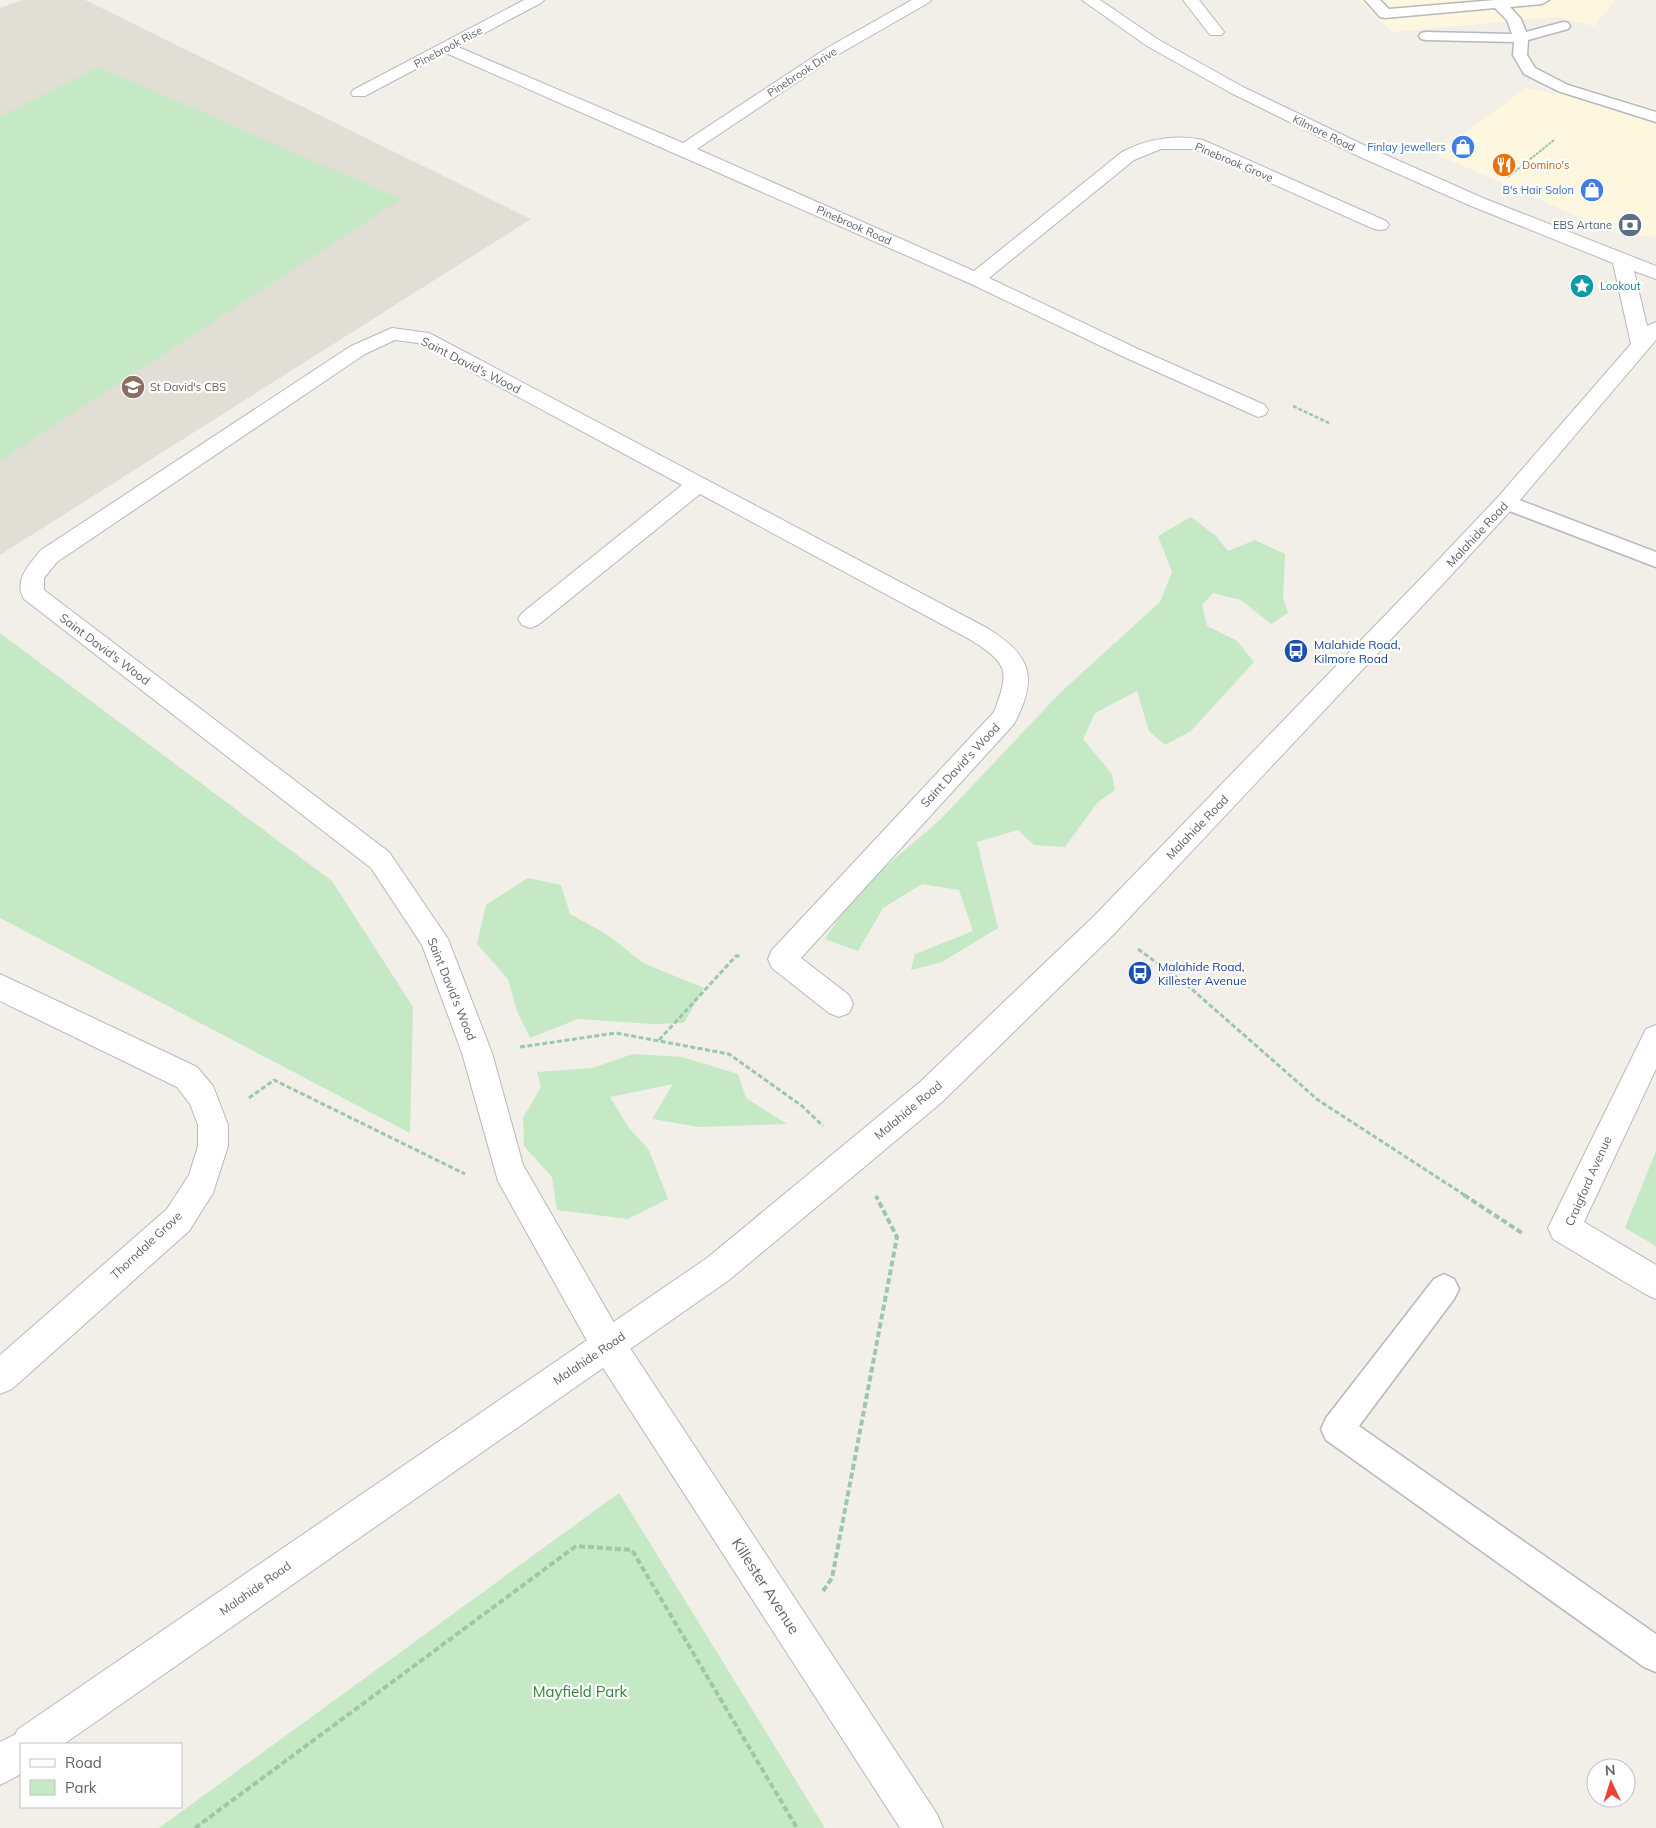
<svg xmlns="http://www.w3.org/2000/svg" width="1656" height="1828" viewBox="0 0 1656 1828" font-family="Mulish,sans-serif">
	<rect width="100%" height="100%" fill="#f1efe8"/>
	<g fill="#fef7e0">
		<path d="M 1359,0 L 1616,0 L 1594,26 L 1555,17 L 1393,32 Z"/>
		<path d="M 1572,84 L 1656,109 L 1656,237 L 1615,233 L 1436,154 L 1526,88 L 1554,94 Z"/>
	</g>
	<path fill="#e1ded6" d="M 22,0 L 85,0 L 531,219 L 0,555 L 0,8 Z"/>
	<g fill="#c5e8c5">
		<path d="M 98,67 L 401,199 L 0,461 L 0,117 Z"/>
		<path d="M 1191,517 L 1216,536 L 1228,551 L 1255,540 L 1285,554 L 1283,598 L 1288,613 L 1271,624 L 1241,600 L 1213,593 L 1202,605 L 1207,626 L 1237,641 L 1254,662 L 1191,731 L 1165,745 L 1149,731 L 1137,691 L 1095,713 L 1083,739 L 1112,774 L 1115,790 L 1097,803 L 1065,847 L 1034,845 L 1018,830 L 977,842 L 998,928 L 942,962 L 911,970 L 915,954 L 973,931 L 959,890 L 922,884 L 883,908 L 858,951 L 825,939 L 856,892 L 940,820 L 1061,692 L 1160,602 L 1172,572 L 1158,536 Z"/>
		<path d="M 0,633 L 332,881 L 413,1007 L 410,1133 L 0,918 Z"/>
		<path d="M 528,878 L 561,885 L 570,914 L 608,935 L 643,963 L 704,988 L 684,1023 L 653,1024 L 578,1019 L 530,1038 L 517,1011 L 508,979 L 477,944 L 486,905 Z"/>
		<path d="M 633,1054 L 682,1057 L 738,1074 L 746,1098 L 787,1124 L 699,1127 L 652,1119 L 673,1084 L 610,1097 L 629,1128 L 649,1150 L 668,1199 L 628,1219 L 557,1210 L 552,1177 L 524,1146 L 523,1118 L 541,1087 L 537,1072 L 592,1068 Z"/>
		<path d="M 1656,1151 L 1656,1246 L 1625,1228 Z"/>
		<path d="M 619,1493 L 825,1828 L 159,1828 Z"/>
	</g>
	<g fill="none" stroke-linecap="round" stroke-linejoin="round">
		<g stroke="#b5b8bc" stroke-width="3">
			<g id="lane">
				<path d="M 1365,0 L 1380,0 L 1389,9 L 1495,0 L 1549,0 L 1542,4 L 1510,7 L 1521,19 L 1526,32 L 1563,22 L 1568,23 L 1570,26 L 1568,29 L 1528,40 L 1527,55 L 1535,68 L 1568,85 L 1656,112 L 1656,122 L 1558,91 L 1524,74 L 1513,55 L 1514,42 L 1426,40 L 1421,39 L 1419,36 L 1421,33 L 1426,32 L 1512,34 L 1507,20 L 1495,8 L 1385,18 L 1380,17 Z"/>
				<path d="M 1506,495 L 1656,552 L 1656,567 L 1499,507 L 1496,502 L 1499,497 Z"/>
				<path d="M 1444,1274 L 1454,1279 L 1459,1289 L 1454,1299 L 1359,1426 L 1656,1634 L 1656,1672 L 1644,1667 L 1326,1440 L 1321,1429 L 1326,1418 L 1434,1279 Z"/>
			</g>
		</g>
		<g stroke="#b5b8bc" stroke-width="2">
			<g id="street">
				<path d="M 524,0 L 544,0 L 541,3 L 458,47 L 683,143 L 827,48 L 912,0 L 931,0 L 928,3 L 839,54 L 697,149 L 974,271 L 1122,152 C 1146,139 1176,134 1203,140 L 1386,221 L 1389,225 L 1386,229 L 1380,230 L 1374,229 L 1194,149 L 1161,149 L 1134,160 L 989,278 L 1138,349 L 1265,405 L 1268,410 L 1265,415 L 1258,417 L 1124,357 L 969,283 L 446,53 L 365,96 L 353,96 L 351,93 L 353,90 Z"/>
				<path d="M 1183,0 L 1199,0 L 1224,32 L 1222,35 L 1210,35 Z"/>
				<path d="M 392,328 L 429,333 L 987,628 C 1031,655 1039,677 1014,724 L 801,958 L 849,995 L 853,1004 L 849,1013 L 839,1017 L 829,1013 L 772,968 L 768,959 L 772,950 L 994,712 C 1010,670 1008,664 971,640 L 700,494 L 538,625 L 530,628 L 522,625 L 518,619 L 522,613 L 682,485 L 418,343 L 395,340 L 365,354 L 57,562 L 44,578 L 44,590 L 389,852 L 448,939 L 492,1053 L 523,1165 L 620,1333 L 937,1814 L 943,1828 L 900,1828 L 596,1357 L 498,1181 L 462,1053 L 422,945 L 371,868 L 24,599 C 13,580 30,564 41,550 L 351,346 Z"/>
				<path d="M 0,974 L 197,1067 L 213,1086 L 228,1125 L 228,1146 L 213,1193 L 189,1231 L 12,1389 L 0,1394 L 0,1355 L 167,1209 L 189,1175 L 198,1146 L 198,1125 L 190,1104 L 177,1087 L 0,1001 Z"/>
				<path d="M 1656,1025 L 1656,1069 L 1584,1222 L 1656,1265 L 1656,1299 L 1645,1294 L 1553,1239 L 1548,1228 L 1646,1029 Z"/>
			</g>
		</g>
		<g stroke="#b6babf" stroke-width="2">
			<path id="secondary" d="M 1082,0 L 1100,0 L 1159,40 L 1243,87 L 1370,148 L 1483,198 L 1656,266 L 1656,279 L 1634,271 L 1647,326 L 1656,322 L 1656,340 L 1514,507 L 1442,585 L 1114,934 L 942,1102 L 729,1280 L 64,1744 L 21,1744 L 21,1774 L 0,1785 L 0,1742 L 16,1734 L 17,1730 L 707,1258 L 920,1082 L 1094,916 L 1426,573 L 1498,497 L 1631,344 L 1613,263 L 1471,206 L 1358,156 L 1231,93 L 1147,46 Z"/>
		</g>
		<path stroke="#9cc7a9" stroke-width="2" stroke-dasharray="3 1" stroke-linecap="butt" d="M 1508,177 L 1554,140"/>
		<path stroke="#9cc7a9" stroke-width="2.5" stroke-dasharray="4 2" stroke-linecap="butt" d="M 1293,406 L 1331,424"/>
		<g stroke="#9cc7a9" stroke-width="3" stroke-dasharray="5 2.5" stroke-linecap="butt">
			<path d="M 1138,949 L 1187,985 L 1318,1100 L 1466,1196"/>
			<path d="M 659,1040 L 736,956 L 741,956"/>
			<path d="M 520,1047 L 616,1033 L 729,1054 L 802,1106 L 823,1126"/>
			<path d="M 249,1098 L 274,1080 L 465,1174"/>
		</g>
		<g stroke="#9cc7a9" stroke-width="4" stroke-dasharray="6 3" stroke-linecap="butt">
			<path d="M 1464,1195 L 1522,1233"/>
			<path d="M 823,1591 L 832,1578 L 897,1237 L 876,1196"/>
			<path d="M 195,1828 L 576,1546 L 632,1550 L 797,1828"/>
		</g>
		<use href="#lane" fill="#fff" fill-rule="evenodd"/>
		<use href="#street" fill="#fff" fill-rule="evenodd"/>
		<use href="#secondary" fill="#fff" fill-rule="evenodd"/>
	</g>
	<defs>
		<g id="shop-disc" transform="scale(1.25)"><circle r="9.5" fill="#3f7fe0" stroke="#fff"/><path d="M-5-2.5h2.3a2.7 3.5 0 0 1 5.4 0H5L5.5 6h-11ZM-1.5-2.5h3a1.5 2.3 0 0 0-3 0Z" fill="#fff"/></g>
		<g id="restaurant-disc" transform="scale(1.25)"><circle r="9.5" fill="#e8710a" stroke="#fff"/><path d="M-5-6h1v4h1v-4h1v4h1v-4h1v5L-1.5 .5V6h-2V.5L-5-1ZM5-6V6H3V1.5H1.5Q1.5-4 5-6Z" fill="#fff"/></g>
		<g id="bank-disc" transform="scale(1.25)"><circle r="9.5" fill="#5c6f8a" stroke="#fff"/><path d="M-6-4H6V4H-6ZM0-2.3a2.3 2.3 0 1 0 0 4.6a2.3 2.3 0 1 0 0-4.6Z" fill="#fff"/></g>
		<g id="sight-disc" transform="scale(1.25)"><circle r="9.5" fill="#0f9aa8" stroke="#fff"/><path d="M0-6L1.8-2.2L6-1.7L2.9 1.2L3.7 5.4L0 3.3L-3.7 5.4L-2.9 1.2L-6-1.7L-1.8-2.2Z" fill="#fff"/></g>
		<g id="school-disc" transform="scale(1.25)"><circle r="9.5" fill="#8d6e63" stroke="#fff"/><path d="M0-5L7-2L0 1L-7-2ZM-4 1L0 2.5L4 1V4Q0 6-4 4Z" fill="#fff"/></g>
		<g id="bus-disc" transform="scale(1.25)"><circle r="9.5" fill="#1a4fb4" stroke="#fff"/><path d="M-5-6H5V4H4V6H2V4H-2V6H-4V4H-5ZM-3.5-4V0h7V-4ZM-3.5 1.2v1.5H-2V1.2ZM2 1.2v1.5H3.5V1.2Z" fill="#fff"/></g>
	</defs>
	<g fill-rule="evenodd">
		<use href="#shop-disc" x="1463" y="147"/>
		<use href="#restaurant-disc" x="1504" y="165"/>
		<use href="#shop-disc" x="1592" y="190"/>
		<use href="#bank-disc" x="1630" y="225"/>
		<use href="#sight-disc" x="1582" y="286"/>
		<use href="#school-disc" x="133" y="387"/>
		<use href="#bus-disc" x="1296" y="651"/>
		<use href="#bus-disc" x="1140" y="973"/>
	</g>
	<g text-anchor="middle" dominant-baseline="central" stroke-width="4.5" stroke-linejoin="round" paint-order="stroke">
		<g font-size="11" fill="#5f6368" stroke="#fff">
			<text transform="translate(448 47) rotate(-28)">Pinebrook Rise</text>
			<text transform="translate(802 72) rotate(-33)">Pinebrook Drive</text>
			<text transform="translate(1324 133) rotate(26)">Kilmore Road</text>
			<text transform="translate(1234 162) rotate(23)">Pinebrook Grove</text>
			<text transform="translate(854 225) rotate(24)">Pinebrook Road</text>
		</g>
		<g font-size="11" fill="#366cbe" stroke="#fff" text-anchor="end">
			<text x="1446" y="147">Finlay Jewellers</text>
			<text x="1574" y="190">B's Hair Salon</text>
		</g>
		<g font-size="11" fill="#c56008" stroke="#fff" text-anchor="start">
			<text x="1522" y="165">Domino's</text>
		</g>
		<g font-size="11" fill="#4e5e75" stroke="#fff" text-anchor="end">
			<text x="1612" y="225">EBS Artane</text>
		</g>
		<g font-size="11" fill="#0d838f" stroke="#fff" text-anchor="start">
			<text x="1600" y="286">Lookout</text>
		</g>
		<g font-size="11" fill="#785e54" stroke="#fff" text-anchor="start">
			<text x="150" y="387">St David's CBS</text>
		</g>
		<g font-size="12" fill="#5f6368" stroke="#fff">
			<text transform="translate(471 365) rotate(27)">Saint David's Wood</text>
			<text transform="translate(1477 534) rotate(-47)">Malahide Road</text>
			<text transform="translate(105 649) rotate(37)">Saint David's Wood</text>
			<text transform="translate(960 765) rotate(-47)">Saint David's Wood</text>
			<text transform="translate(1197 827) rotate(-46)">Malahide Road</text>
			<text transform="translate(452 989) rotate(68)">Saint David's Wood</text>
			<text transform="translate(908 1110) rotate(-40)">Malahide Road</text>
			<text transform="translate(1588 1181) rotate(-66)">Craigford Avenue</text>
			<text transform="translate(146 1245) rotate(-43)">Thorndale Grove</text>
			<text transform="translate(589 1358) rotate(-34)">Malahide Road</text>
			<text transform="translate(255 1588) rotate(-35)">Malahide Road</text>
		</g>
		<g font-size="12" fill="#164399" stroke="#fff" text-anchor="start">
			<text x="1314" y="644">Malahide Road,<tspan x="1314" dy="14">Kilmore Road</tspan></text>
			<text x="1158" y="966">Malahide Road,<tspan x="1158" dy="14">Killester Avenue</tspan></text>
		</g>
		<g font-size="15" fill="#5f6368" stroke="#fff">
			<text transform="translate(766 1586) rotate(57)">Killester Avenue</text>
		</g>
		<g font-size="15" fill="#348238" stroke="#fff">
			<text x="580" y="1691">Mayfield Park</text>
		</g>
	</g>
	<rect x="20" y="1743" width="162" height="65" fill="#ffffff" stroke="#bfc1c3"/>
	<rect x="30" y="1759" width="25" height="8" fill="#ffffff" stroke="#bfc1c3"/>
	<text x="65" y="1768" font-size="15" fill="#5f6368">Road</text>
	<rect x="30" y="1780" width="25" height="15" fill="#c5e8c5" stroke="#bfc1c3"/>
	<text x="65" y="1793" font-size="15" fill="#5f6368">Park</text>
	<g transform="translate(1611 1783) rotate(356)"><circle r="24" fill="#ffffff" stroke="#bfc1c3"/>
	<path d="M0-4L9 19L0 12L-9 19Z" fill="#ea4335"/>
	<text y="-8" font-size="14" font-weight="bold" text-anchor="middle" fill="#5f6368">N</text>
	</g>
</svg>
